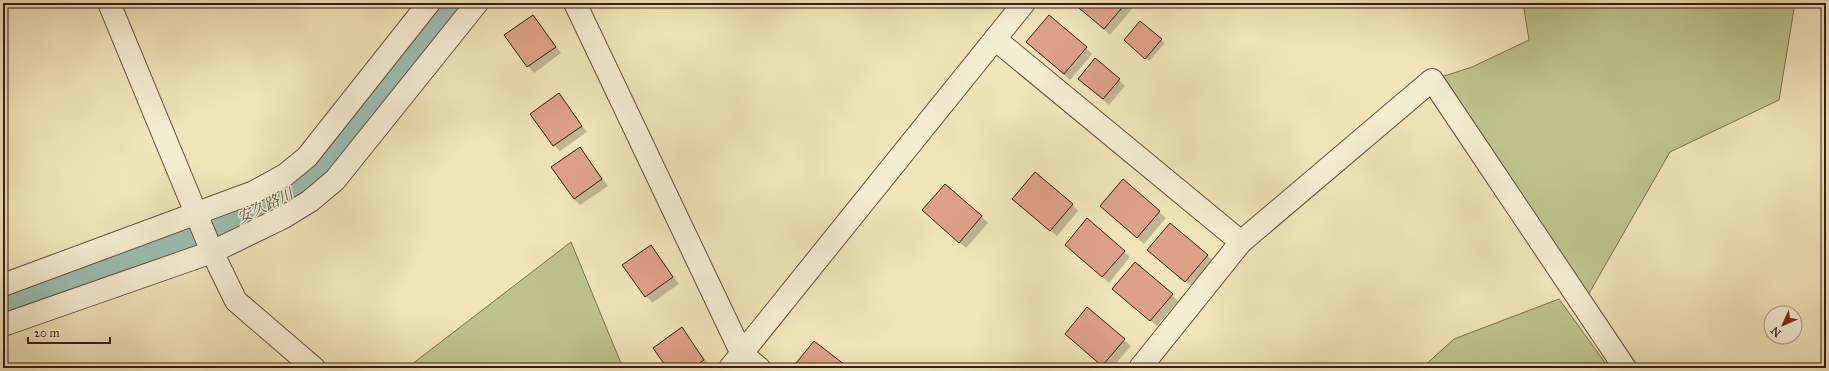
<svg xmlns="http://www.w3.org/2000/svg" width="1829" height="371" viewBox="0 0 1829 371" font-family="'IM FELL Great Primer','Noto Serif JP',serif">
	<rect width="100%" height="100%" fill="#f0e4b9"/>
	<filter id="stains"><feTurbulence type="fractalNoise" baseFrequency=".005" numOctaves="4"/><feColorMatrix values="0 0 0 0 .2 0 0 0 0 .09 0 0 0 0 .02 0 0 0 .5 -.17"/></filter>
	<radialGradient id="worn" r=".72"><stop offset=".6" stop-color="#630" stop-opacity="0"/><stop offset="1" stop-color="#630" stop-opacity=".3"/></radialGradient>
	<g fill="#bec38c" stroke="#7c704f">
		<path d="M 1523,3 L 1795,3 L 1779,100 L 1670,152 L 1583,304 L 1432,80 L 1472,67 L 1529,40 Z"/>
		<path d="M 571,242 L 623,368 L 407,368 Z"/>
		<path d="M 1559,299 L 1609,368 L 1422,368 L 1454,339 Z"/>
	</g>
	<g fill="#0003">
		<path d="M 1074,3 L 1126,3 L 1132,9 L 1110,35 Z"/>
		<path d="M 1217,3 L 1224,3 L 1221,7 Z"/>
		<path d="M 533,16 L 561,53 L 534,73 L 528,66 Z"/>
		<path d="M 1140,22 L 1165,43 L 1149,61 L 1128,43 Z"/>
		<path d="M 1033,48 L 1086,48 L 1092,54 L 1070,80 Z"/>
		<path d="M 1119,80 L 1125,86 L 1109,105 L 1086,85 Z"/>
		<path d="M 559,95 L 587,132 L 560,151 L 554,145 Z"/>
		<path d="M 580,148 L 608,186 L 580,205 L 574,199 Z"/>
		<path d="M 1123,180 L 1166,218 L 1144,244 L 1107,212 Z"/>
		<path d="M 1072,204 L 1078,211 L 1057,236 L 1020,205 Z"/>
		<path d="M 929,216 L 981,216 L 988,223 L 966,248 Z"/>
		<path d="M 1066,245 L 1124,251 L 1130,257 L 1109,283 Z"/>
		<path d="M 650,246 L 679,284 L 652,303 L 623,265 Z"/>
		<path d="M 1207,255 L 1213,261 L 1192,287 L 1155,256 Z"/>
		<path d="M 1120,295 L 1172,295 L 1178,301 L 1157,326 Z"/>
		<path d="M 1088,309 L 1131,346 L 1112,368 L 1105,368 L 1066,334 Z"/>
		<path d="M 681,328 L 710,366 L 707,368 L 669,368 Z"/>
	</g>
	<g fill="none" stroke-linecap="round" stroke-linejoin="round">
		<path stroke="#9abeb2" stroke-width="49" d="M 3,306 L 251,215 L 293,195 L 321,169 L 455,3"/>
	</g>
	<g fill="#dda188" stroke="#391c12">
		<path d="M 1073,3 L 1126,3 L 1104,29 Z"/>
		<path d="M 533,15 L 556,47 L 527,67 L 504,35 Z"/>
		<path d="M 1049,15 L 1087,47 L 1064,74 L 1026,42 Z"/>
		<path d="M 1140,21 L 1162,39 L 1145,59 L 1124,40 Z"/>
		<path d="M 1095,58 L 1120,79 L 1103,99 L 1078,79 Z"/>
		<path d="M 559,93 L 582,126 L 553,146 L 530,114 Z"/>
		<path d="M 580,147 L 602,179 L 574,199 L 551,167 Z"/>
		<path d="M 1035,172 L 1073,204 L 1050,231 L 1012,199 Z"/>
		<path d="M 1123,179 L 1160,211 L 1137,238 L 1100,206 Z"/>
		<path d="M 945,184 L 982,216 L 959,243 L 922,210 Z"/>
		<path d="M 1087,218 L 1125,251 L 1102,277 L 1065,245 Z"/>
		<path d="M 1170,223 L 1208,255 L 1185,282 L 1147,250 Z"/>
		<path d="M 651,245 L 673,277 L 645,297 L 622,265 Z"/>
		<path d="M 1135,262 L 1173,294 L 1150,321 L 1112,289 Z"/>
		<path d="M 1087,307 L 1125,339 L 1102,366 L 1065,334 Z"/>
		<path d="M 682,327 L 704,360 L 692,368 L 667,368 L 653,348 Z"/>
		<path d="M 814,341 L 845,365 L 842,368 L 792,368 Z"/>
	</g>
	<g fill="none" stroke-linecap="round" stroke-linejoin="round">
		<g stroke="#674e3c" stroke-width="24">
			<g id="minor">
				<path d="M 109,3 L 212,252 L 236,301 L 314,368"/>
				<path d="M 575,3 L 742,354 L 759,368"/>
				<path d="M 995,39 L 1241,242 L 1432,80 L 1625,368"/>
				<path d="M 3,285 L 254,192 L 285,175 L 307,157 L 429,3"/>
				<path d="M 3,325 L 212,252 L 284,217 L 310,201 L 335,180 L 477,3"/>
				<path d="M 730,368 L 1024,3"/>
				<path d="M 1140,368 L 1241,242"/>
			</g>
		</g>
		<use href="#minor" stroke="#f5edd2" stroke-width="22"/>
	</g>
	<g text-anchor="middle" dominant-baseline="central" stroke-width="3" stroke-linejoin="round" paint-order="stroke">
		<g font-size="15" font-style="italic" fill="#564d42" stroke="#f5edd2">
			<text transform="translate(265 206) rotate(-26)">安久路川</text>
		</g>
	</g>
	<rect width="1829" height="371" fill="none" stroke="#f0e4b9" stroke-width="16"/>
	<rect x="4" y="4" width="1821" height="363" fill="none" stroke="#391c12" stroke-width="2"/>
	<rect x="8" y="8" width="1813" height="355" fill="none" stroke="#391c12"/>
	<g transform="translate(1783 325) rotate(225)"><circle r="19" fill="#f5edd2" stroke="#aa9985"/>
	<path d="M0-3L7 15L0 10L-7 15Z" fill="#8f2418"/>
	<text y="-6" font-size="11" font-weight="bold" text-anchor="middle" fill="#391c12">N</text>
	</g>
	<path d="M28 337v6h82v-6" fill="none" stroke="#391c12" stroke-width="2"/>
	<text x="34" y="337" font-size="12" fill="#391c12" stroke="#f5edd2" stroke-width="3" paint-order="stroke">20 m</text>
	<rect width="100%" height="100%" filter="url(#stains)"/>
	<rect width="100%" height="100%" fill="url(#worn)"/>
</svg>
